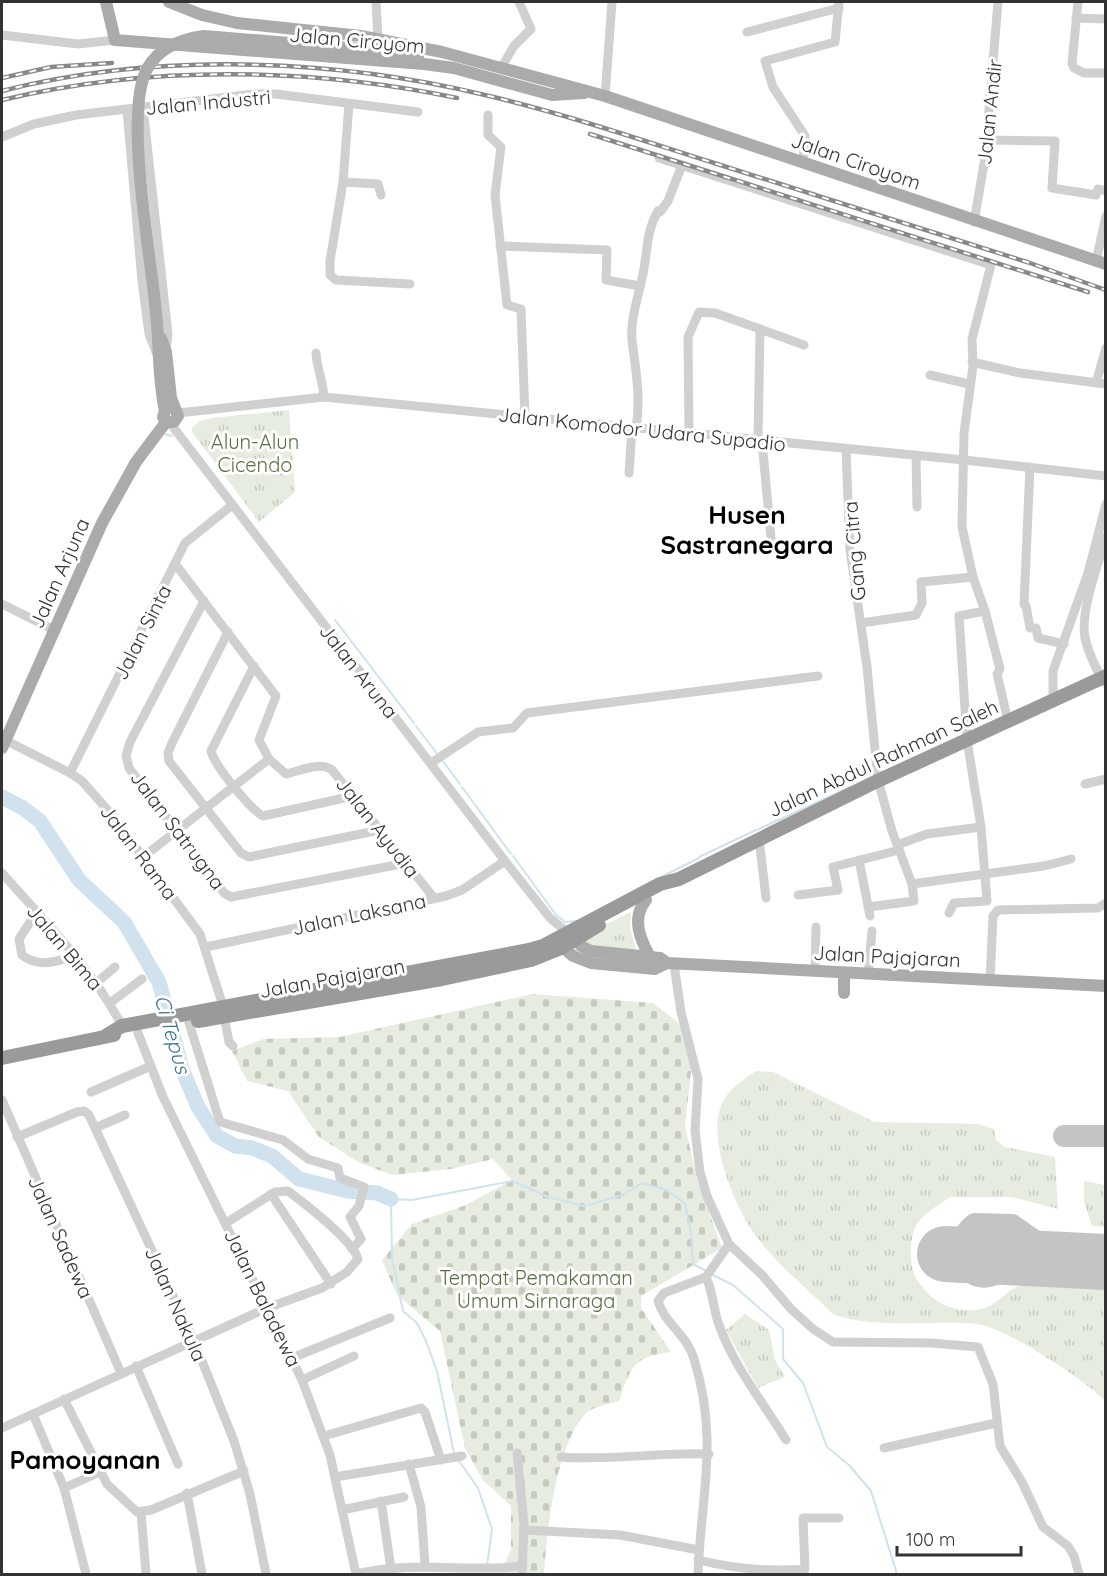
<svg xmlns="http://www.w3.org/2000/svg" width="1107" height="1576" viewBox="0 0 1107 1576" font-family="Quicksand,sans-serif">
	<defs>
		<pattern id="grass-tufts" width="24" height="20" patternUnits="userSpaceOnUse" patternTransform="scale(1.5)"><rect width="24" height="20" fill="#e6ecdf"/><path d="M3 7l-1-3M5 7V3M7 7l1-3M15 17l-1-3M17 17v-4M19 17l1-3" fill="none" stroke="#c6cbc0"/></pattern>
		<pattern id="cemetery-stones" width="16" height="16" patternUnits="userSpaceOnUse" patternTransform="scale(1.5)"><rect width="16" height="16" fill="#e6ecdf"/><path d="M2 7V4a2 2 0 0 1 4 0v3zM10 15v-3a2 2 0 0 1 4 0v3z" fill="#c6cbc0"/></pattern>
	</defs>
	<rect width="100%" height="100%" fill="#fff"/>
	<g fill="url(#grass-tufts)">
		<path d="M 289,410 L 295,492 L 259,522 L 192,432 L 192,428 L 200,421 L 212,418 Z"/>
		<path d="M 631,912 L 630,928 L 637,953 L 591,949 L 584,941 L 593,931 Z"/>
		<path d="M 756,1071 L 773,1072 L 874,1122 L 978,1124 L 994,1129 L 996,1140 L 1005,1147 L 1055,1157 L 1058,1209 L 1012,1197 L 950,1197 C 921,1217 910,1221 911,1258 C 912,1276 919,1285 932,1297 C 948,1311 977,1316 996,1302 C 1005,1295 1014,1285 1027,1284 C 1053,1283 1080,1288 1105,1289 L 1105,1401 C 1087,1381 1003,1326 977,1324 C 930,1320 879,1329 834,1315 C 810,1291 780,1267 759,1240 C 736,1212 702,1132 725,1098 C 733,1086 744,1079 756,1071 Z"/>
		<path d="M 1084,1181 L 1105,1185 L 1105,1227 L 1092,1226 L 1084,1202 Z"/>
		<path d="M 745,1314 L 769,1330 L 775,1360 L 785,1377 L 758,1388 L 726,1330 Z"/>
	</g>
	<path fill="url(#cemetery-stones)" d="M 532,994 L 653,1003 L 680,1024 L 692,1063 L 685,1126 L 697,1179 L 722,1248 L 641,1296 L 641,1308 L 671,1352 C 632,1357 631,1367 619,1401 C 609,1404 591,1407 585,1414 C 555,1448 547,1531 544,1574 L 501,1574 L 511,1549 L 511,1506 L 483,1480 L 465,1448 L 440,1331 L 397,1295 L 382,1260 L 412,1224 L 466,1205 L 512,1180 L 493,1159 L 451,1169 L 392,1175 L 358,1162 L 319,1137 L 288,1091 L 247,1081 L 232,1051 L 263,1039 L 340,1037 Z"/>
	<g fill="none" stroke-linecap="round" stroke-linejoin="round">
		<g stroke="#cfe2ee" stroke-width="2">
			<path d="M 164,434 L 172,436"/>
			<path d="M 335,620 L 414,723"/>
			<path d="M 416,726 L 438,755"/>
			<path d="M 442,760 L 460,784"/>
			<path d="M 462,787 L 511,854"/>
			<path d="M 779,820 L 850,787"/>
			<path d="M 757,830 L 778,820"/>
			<path d="M 513,856 L 556,915 L 565,922 L 576,921"/>
			<path d="M 699,857 L 756,830"/>
			<path d="M 661,877 L 699,858"/>
			<path d="M 713,1275 L 733,1285 L 783,1329 L 783,1359 L 803,1383 L 827,1447 L 849,1465 L 871,1491 L 897,1574"/>
			<path d="M 454,1453 L 437,1371 L 426,1341 L 417,1323 L 403,1311 L 392,1258 L 391,1199 L 412,1200 L 513,1181 L 548,1197 L 584,1206 L 623,1195 L 642,1183 L 667,1190 L 685,1204 L 691,1232 L 693,1264 L 708,1272"/>
			<path d="M 459,1461 L 478,1488 L 492,1529 L 487,1566"/>
		</g>
		<path stroke="#cfe2ee" stroke-width="15" d="M 2,797 L 23,808 L 40,821 L 79,880 L 124,922 L 159,982 L 182,1069 L 198,1107 L 217,1136 L 235,1146 L 252,1148 L 272,1156 L 299,1179 L 347,1191 L 377,1193 L 391,1199"/>
		<g stroke="#c4c4c4" stroke-width="22">
			<path d="M 1064,1136 L 1106,1136"/>
			<path d="M 1060,1259 L 1012,1225 L 975,1224 C 968,1229 964,1235 962,1243 C 961,1252 963,1258 967,1266 C 981,1291 1007,1265 1025,1261 C 1038,1258 1053,1260 1067,1260"/>
		</g>
		<path stroke="#c4c4c4" stroke-width="56" d="M 945,1254 L 1106,1262"/>
		<g stroke="#d0d0d0" stroke-width="9">
			<path d="M 376,2 L 378,39"/>
			<path d="M 1078,2 L 1072,63 L 1074,68 L 1084,73 L 1106,73"/>
			<path d="M 1076,18 L 1106,19"/>
			<path d="M 747,32 L 839,8"/>
			<path d="M 2,35 L 78,44 L 115,40"/>
			<path d="M 501,68 L 514,46 L 531,29 L 519,2"/>
			<path d="M 605,96 L 612,2"/>
			<path d="M 349,104 L 343,182 L 330,261 L 330,275 L 336,280 L 410,284"/>
			<path d="M 143,108 L 168,334 L 166,350"/>
			<path d="M 127,110 L 142,281 L 149,334 L 156,352"/>
			<path d="M 488,115 L 488,135 L 501,147 L 495,195 L 507,305 L 521,309 L 525,417"/>
			<path d="M 2,137 L 34,124 L 76,115 L 254,94 L 276,94 L 418,112"/>
			<path d="M 987,140 L 1055,141 L 1052,188 L 1096,195 L 1098,189 L 1106,191"/>
			<path d="M 659,158 L 991,265 L 972,339 L 973,366 L 964,433 L 962,527 L 973,577 L 985,611 L 959,616 L 967,740 L 981,827 L 987,901 L 954,903 L 949,913"/>
			<path d="M 803,163 L 805,136 L 773,87 L 765,61 L 835,42 L 839,2"/>
			<path d="M 343,182 L 378,184 L 381,195"/>
			<path d="M 974,222 L 985,158 L 998,2"/>
			<path d="M 500,246 L 607,250 L 606,280 L 640,286"/>
			<path d="M 1096,261 L 1106,216"/>
			<path d="M 760,329 L 804,345"/>
			<path d="M 316,353 C 317,369 323,381 324,397"/>
			<path d="M 972,362 L 1020,373 L 1106,384"/>
			<path d="M 930,375 L 969,384"/>
			<path d="M 1096,383 L 1106,348"/>
			<path d="M 178,413 L 324,397 L 964,460 L 1106,476"/>
			<path d="M 170,423 L 505,861 L 550,918 L 567,932"/>
			<path d="M 636,428 C 641,398 636,371 632,341 C 630,320 638,298 642,278 C 648,255 645,233 658,211 L 660,212 L 668,201 L 682,165"/>
			<path d="M 689,434 L 688,337 L 699,312 L 715,313 L 760,329 L 758,441"/>
			<path d="M 762,441 L 772,549"/>
			<path d="M 846,449 L 850,550 L 867,667 L 878,780 L 892,831 L 912,884 L 1044,866 L 1071,859"/>
			<path d="M 916,455 L 917,507"/>
			<path d="M 1030,467 L 1024,605 L 1026,606 L 1030,628 L 1036,628 L 1038,638 L 1064,644"/>
			<path d="M 629,473 L 632,428"/>
			<path d="M 176,565 L 276,696 L 259,740 L 269,759 L 286,774 C 300,771 320,761 332,770 L 434,898"/>
			<path d="M 204,601 L 130,742 L 126,756 L 129,768 L 224,893 L 231,897 L 406,863"/>
			<path d="M 2,604 L 56,631"/>
			<path d="M 985,611 L 1000,669 L 997,674 L 1008,721"/>
			<path d="M 861,623 L 916,615 L 922,603 L 921,582 L 973,577"/>
			<path d="M 228,632 L 172,743 L 168,753 L 169,761 L 241,853 L 249,857 L 380,830"/>
			<path d="M 254,666 L 211,751 C 215,766 249,808 263,816 L 353,796"/>
			<path d="M 1103,682 C 1096,668 1088,653 1085,638 C 1080,610 1098,566 1106,537"/>
			<path d="M 1053,699 L 1053,671 L 1088,573 L 1106,504"/>
			<path d="M 5,740 L 70,773 L 82,781 L 111,814 L 200,934 L 223,1006"/>
			<path d="M 431,763 L 478,732 L 513,728 L 527,713 L 818,676"/>
			<path d="M 70,773 L 185,543 L 231,506"/>
			<path d="M 1085,784 L 1106,779"/>
			<path d="M 759,838 L 766,898"/>
			<path d="M 897,845 L 927,834 L 981,827"/>
			<path d="M 143,857 L 269,759"/>
			<path d="M 859,860 L 870,916"/>
			<path d="M 2,873 C 45,922 92,968 122,1026"/>
			<path d="M 798,895 L 838,890 L 833,867 L 899,850"/>
			<path d="M 868,907 L 914,901 L 912,884"/>
			<path d="M 36,913 L 19,939 L 22,955 C 38,968 57,962 75,955"/>
			<path d="M 206,947 L 446,896 L 462,890 L 505,861"/>
			<path d="M 674,964 L 681,1012 L 698,1079 L 695,1131 L 700,1172 L 707,1196 L 729,1244 L 762,1275 L 791,1309 L 813,1329 L 833,1342 L 931,1343 L 978,1347 L 993,1384 L 1000,1446 L 1022,1482 L 1043,1527 L 1068,1546 L 1074,1556 L 1079,1574"/>
			<path d="M 815,972 L 816,927"/>
			<path d="M 868,975 L 872,931"/>
			<path d="M 990,981 L 993,916 L 998,910 L 1098,908 L 1106,903"/>
			<path d="M 96,983 L 115,967"/>
			<path d="M 110,1003 L 142,979"/>
			<path d="M 224,1016 L 229,1042 L 233,1046"/>
			<path d="M 189,1023 L 220,1122 L 283,1140 L 308,1159 L 338,1168 L 340,1178 L 364,1187 L 359,1206 L 350,1217 L 361,1239 L 352,1249"/>
			<path d="M 138,1033 L 163,1097 L 302,1380 L 330,1455 L 356,1574"/>
			<path d="M 91,1092 L 151,1066"/>
			<path d="M 2,1100 L 121,1373"/>
			<path d="M 95,1128 L 125,1115"/>
			<path d="M 17,1137 L 77,1112 L 84,1111 L 89,1115 L 194,1341 L 234,1441 L 250,1494 L 266,1574"/>
			<path d="M 271,1194 L 331,1284"/>
			<path d="M 706,1277 C 713,1292 713,1307 718,1322 C 732,1364 763,1402 786,1440"/>
			<path d="M 292,1358 L 390,1318"/>
			<path d="M 136,1366 L 178,1464"/>
			<path d="M 302,1380 L 354,1356"/>
			<path d="M 64,1399 L 107,1484 L 137,1512 L 151,1510 L 244,1471"/>
			<path d="M 33,1414 L 64,1488 L 86,1574"/>
			<path d="M 2,1428 L 267,1308 L 322,1288 L 347,1272 L 358,1259 C 352,1239 305,1204 288,1191 L 275,1192 L 226,1223"/>
			<path d="M 324,1436 L 421,1408 L 425,1412 L 441,1460"/>
			<path d="M 884,1448 L 996,1423"/>
			<path d="M 517,1453 L 524,1524 L 522,1574"/>
			<path d="M 561,1457 C 611,1461 659,1452 709,1454"/>
			<path d="M 409,1464 L 421,1507 L 425,1565"/>
			<path d="M 335,1477 L 462,1456"/>
			<path d="M 64,1488 L 100,1472"/>
			<path d="M 187,1493 L 202,1574"/>
			<path d="M 381,1501 L 391,1569"/>
			<path d="M 342,1510 L 404,1497"/>
			<path d="M 141,1512 L 146,1574"/>
			<path d="M 524,1530 L 620,1535 L 699,1550"/>
			<path d="M 698,1560 C 735,1569 767,1572 805,1569 L 803,1518 L 839,1518"/>
			<path d="M 356,1574 C 415,1560 465,1573 523,1566"/>
			<path d="M 698,1574 C 701,1495 719,1439 694,1359 C 688,1336 664,1323 658,1301 L 664,1293 L 706,1277 L 729,1244"/>
		</g>
		<g stroke="#ababab" stroke-width="12">
			<path d="M 106,2 L 115,40 L 424,64 L 454,68 L 552,95 L 584,93"/>
			<path d="M 169,2 L 202,15 L 237,23 L 361,36 L 442,52 L 605,96 L 1106,264"/>
			<path d="M 374,50 L 418,57"/>
			<path d="M 155,304 C 160,340 157,375 165,411 L 163,417 L 166,422"/>
			<path d="M 161,338 L 166,352 L 171,398 L 178,416 L 174,422 L 166,422"/>
			<path d="M 2,748 L 102,523 L 136,462 L 166,422"/>
			<path d="M 646,900 C 631,918 640,939 650,957"/>
			<path d="M 570,934 L 581,946 L 591,951 L 660,958 L 667,963 L 1106,986"/>
			<path d="M 557,942 L 573,956 L 591,963 L 655,969 L 667,963"/>
			<path d="M 844,993 L 844,974"/>
		</g>
		<g stroke="#9a9a9a" stroke-width="14">
			<path d="M 198,1021 L 442,979 L 531,960 L 561,948 L 599,925"/>
			<path d="M 107,1035 L 122,1026 L 529,950 L 543,946 L 660,884 L 679,879 L 873,783 L 1106,676"/>
			<path d="M 2,1058 L 114,1035"/>
		</g>
		<g stroke="#888" stroke-width="4.5">
			<g id="rail">
				<path d="M 2,78 L 51,67 L 112,63"/>
				<path d="M 2,91 C 155,52 332,58 485,95 C 562,113 638,139 714,163 C 818,196 923,229 1027,262 L 1106,290"/>
				<path d="M 2,100 C 149,65 308,67 457,98"/>
				<path d="M 590,134 L 1088,292"/>
			</g>
		</g>
		<use href="#rail" stroke="#fff" stroke-width="2" stroke-dasharray="7" stroke-linecap="butt"/>
		<path stroke="#ababab" stroke-width="12" d="M 155,304 C 150,251 124,111 147,69 C 159,47 181,39 204,36 L 374,50"/>
	</g>
	<g text-anchor="middle" dominant-baseline="central" stroke-width="6" stroke-linejoin="round" paint-order="stroke">
		<g font-size="20" fill="#333" stroke="#fff">
			<text transform="translate(357 40) rotate(5)">Jalan Ciroyom</text>
			<text transform="translate(208 102) rotate(-5)">Jalan Industri</text>
			<text transform="translate(989 112) rotate(-84)">Jalan Andir</text>
			<text transform="translate(856 161) rotate(19)">Jalan Ciroyom</text>
			<text transform="translate(642 429) rotate(6)">Jalan Komodor Udara Supadio</text>
			<text transform="translate(854 551) rotate(-95)">Gang Citra</text>
			<text transform="translate(59 573) rotate(-66)">Jalan Arjuna</text>
			<text transform="translate(142 632) rotate(-63)">Jalan Sinta</text>
			<text transform="translate(359 671) rotate(52)">Jalan Aruna</text>
			<text transform="translate(883 758) rotate(-25)">Jalan Abdul Rahman Saleh</text>
			<text transform="translate(378 827) rotate(52)">Jalan Ayudia</text>
			<text transform="translate(178 830) rotate(53)">Jalan Satrugna</text>
			<text transform="translate(139 852) rotate(53)">Jalan Rama</text>
			<text transform="translate(359 914) rotate(-12)">Jalan Laksana</text>
			<text transform="translate(65 947) rotate(50)">Jalan Bima</text>
			<text transform="translate(887 956) rotate(3)">Jalan Pajajaran</text>
			<text transform="translate(332 978) rotate(-10)">Jalan Pajajaran</text>
			<text transform="translate(61 1237) rotate(66)">Jalan Sadewa</text>
			<text transform="translate(263 1298) rotate(64)">Jalan Baladewa</text>
			<text transform="translate(176 1304) rotate(66)">Jalan Nakula</text>
		</g>
		<g font-size="20" fill="#56703f" stroke="#fff">
			<text x="255" y="441">Alun-Alun<tspan x="255" dy="23">Cicendo</tspan></text>
			<text x="536" y="1277">Tempat Pemakaman<tspan x="536" dy="23">Umum Sirnaraga</tspan></text>
		</g>
		<g font-size="21" font-style="italic" fill="#3f7597" stroke="#fff">
			<text transform="translate(173 1034) rotate(74)">Ci Tepus</text>
		</g>
		<g font-size="26" font-weight="bold" fill="#000" stroke="#fff">
			<text x="747" y="514">Husen<tspan x="747" dy="30">Sastranegara</tspan></text>
			<text x="85" y="1459">Pamoyanan</text>
		</g>
	</g>
	<rect width="1107" height="1576" fill="none" stroke="#333333" stroke-width="6"/>
	<path d="M897 1546v9h124v-9" fill="none" stroke="#333333" stroke-width="3"/>
	<text x="906" y="1546" font-size="18" fill="#333333" stroke="#ffffff" stroke-width="4.5" paint-order="stroke">100 m</text>
</svg>
